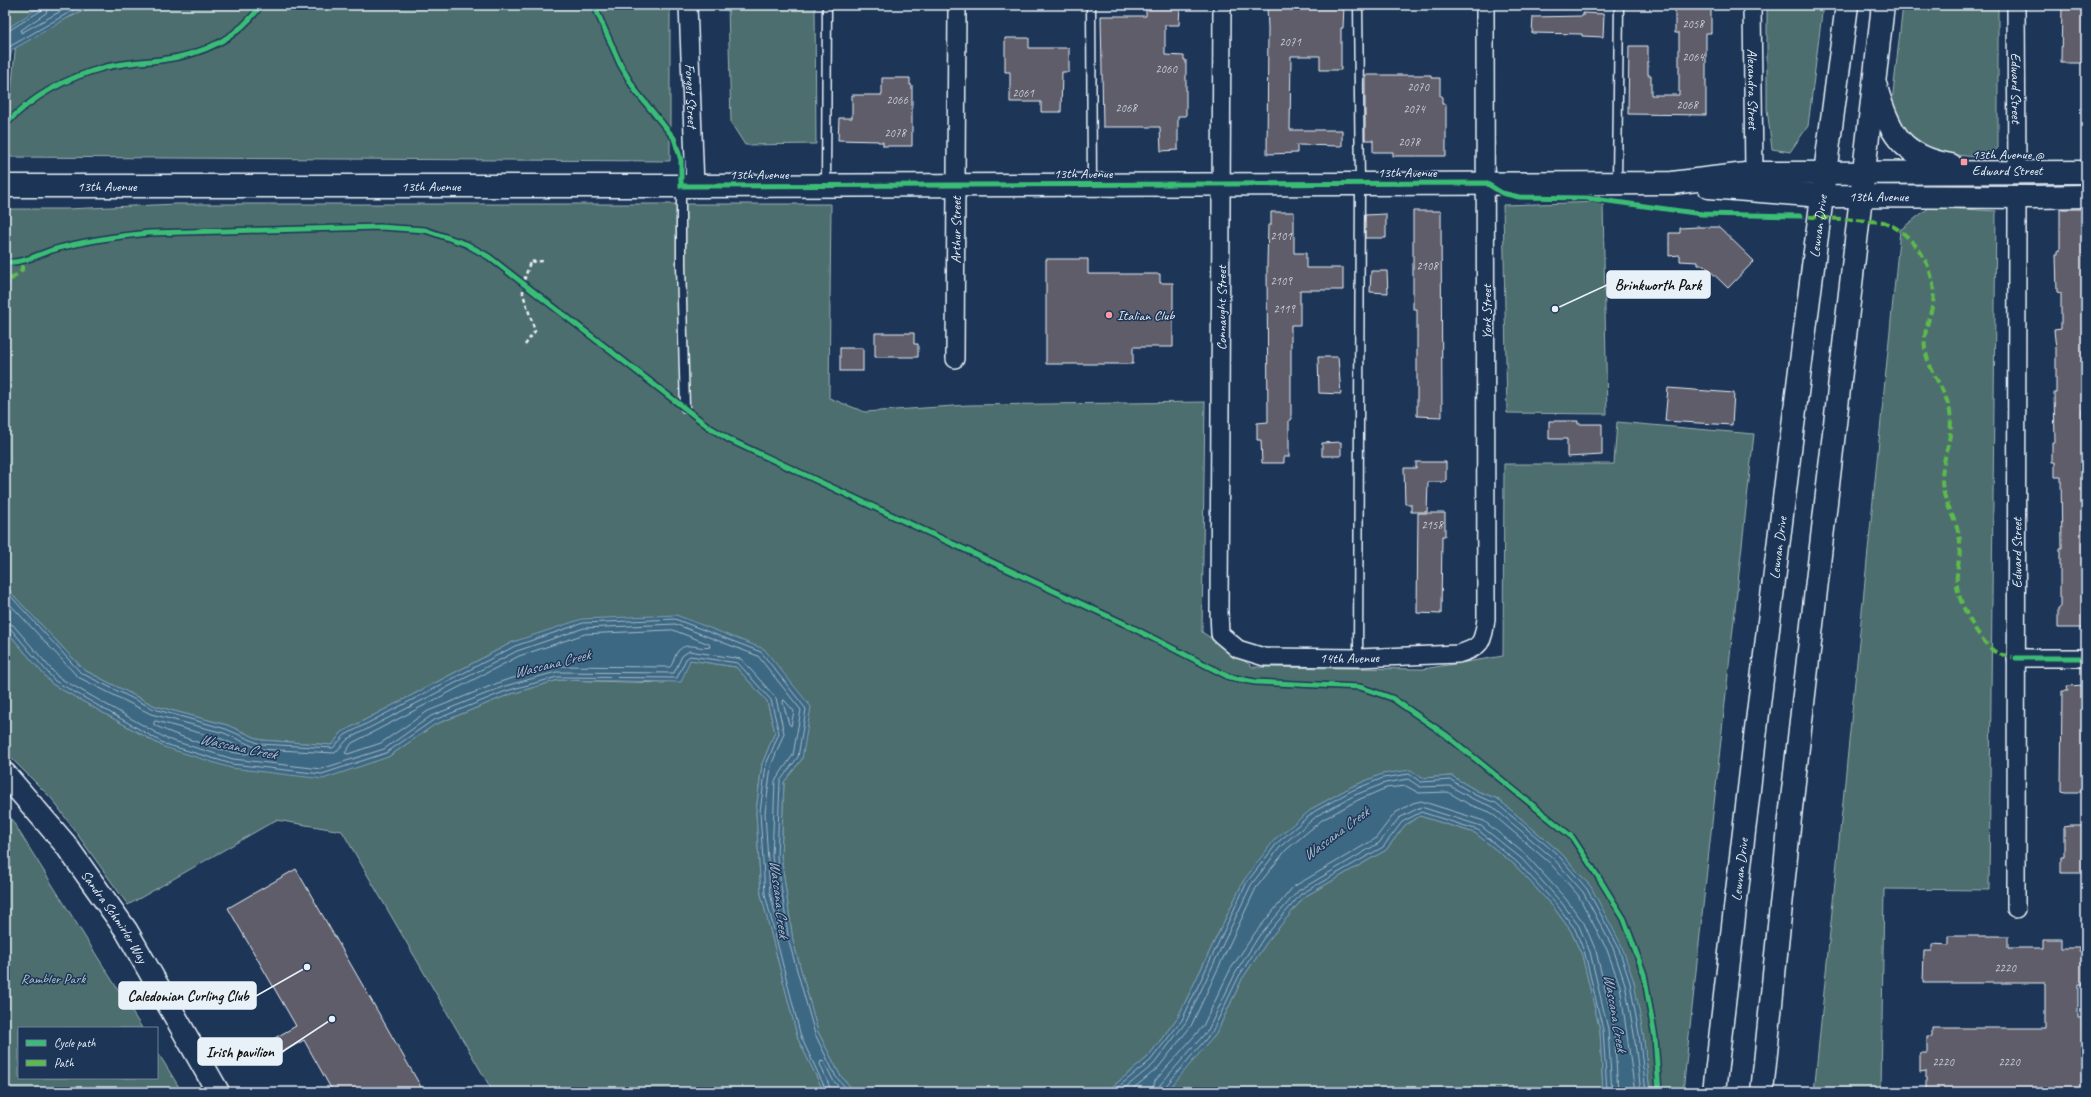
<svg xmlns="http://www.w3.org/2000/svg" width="2091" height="1097" viewBox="0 0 2091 1097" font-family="Caveat,sans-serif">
	<rect width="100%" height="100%" fill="#1d3557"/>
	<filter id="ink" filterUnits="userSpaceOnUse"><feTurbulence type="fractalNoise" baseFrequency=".025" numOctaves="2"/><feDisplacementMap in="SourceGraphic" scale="8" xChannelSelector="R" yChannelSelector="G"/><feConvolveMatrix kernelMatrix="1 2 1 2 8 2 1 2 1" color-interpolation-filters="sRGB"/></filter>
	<g filter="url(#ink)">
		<g fill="#4e6e6e" stroke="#9bb0b3">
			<path d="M 5,5 L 47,5 L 5,30 Z"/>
			<path d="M 97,5 L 670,5 L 670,161 L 5,157 L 16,41 Z"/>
			<path d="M 728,5 L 815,5 L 816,144 L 745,145 L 731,123 Z"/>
			<path d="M 1767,5 L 1823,5 L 1808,126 L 1790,152 L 1772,149 L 1767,109 Z"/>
			<path d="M 1903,5 L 1998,5 L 1998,148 L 1985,158 L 1938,153 L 1905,131 L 1892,102 Z"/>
			<path d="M 1603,202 L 1607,414 L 1507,413 L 1503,205 Z"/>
			<path d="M 176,204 L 831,204 L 829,398 L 865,412 L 968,405 L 1205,402 L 1202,632 L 1253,667 L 1423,669 L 1503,656 L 1504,464 L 1614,464 L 1617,422 L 1754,434 L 1683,1092 L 1650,1092 L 1643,1033 L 1591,887 L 1561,853 L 1498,799 L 1477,791 L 1452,776 L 1422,778 L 1382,774 L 1351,787 L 1313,808 L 1244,880 L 1178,1017 L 1147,1058 L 1106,1092 L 855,1092 L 840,1075 L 818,1032 L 793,941 L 781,856 L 784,782 L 802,759 L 764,649 L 513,642 L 342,732 L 332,745 L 261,740 L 227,725 L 155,706 L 84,670 L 12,594 L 5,583 L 5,209 L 67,209 Z"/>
			<path d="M 1930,207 L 1996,211 L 1989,890 L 1884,889 L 1881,1092 L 1814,1092 L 1900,230 Z"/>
			<path d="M 5,629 L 52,684 L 164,747 L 388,757 L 434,725 L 508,695 L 558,680 L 664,683 L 690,660 L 736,667 L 767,701 L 775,732 L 762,764 L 756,812 L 761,894 L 798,1039 L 824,1092 L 493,1092 L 342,831 L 276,820 L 128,905 L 52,799 L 5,752 Z"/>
			<path d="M 5,809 L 142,1028 L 19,1028 L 19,1078 L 157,1078 L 157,1051 L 182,1092 L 5,1092 Z"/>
			<path d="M 1420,816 L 1475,833 L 1515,865 L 1554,908 L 1571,931 L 1582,955 L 1600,1030 L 1603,1092 L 1165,1092 L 1216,1034 L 1242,979 L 1267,942 L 1304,897 L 1386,850 L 1405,825 Z"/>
		</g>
		<g fill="#3d6883" stroke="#819fb2">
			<path d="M 43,5 L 90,5 L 12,50 L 5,77 L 5,30 Z"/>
			<path d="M 5,583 L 12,594 L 84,670 L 155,706 L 227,725 L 261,740 L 332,745 L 342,732 L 513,642 L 582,619 L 676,615 L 764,649 L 811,707 L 802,759 L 784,782 L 781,856 L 793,941 L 818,1032 L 840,1075 L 855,1092 L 824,1092 L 798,1039 L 761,894 L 756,812 L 762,764 L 775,732 L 767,701 L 736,667 L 690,660 L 681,682 L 558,680 L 508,695 L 434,725 L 388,757 L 323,779 L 231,768 L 164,747 L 52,684 L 5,629 Z"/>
			<path d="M 1411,770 L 1422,778 L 1452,776 L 1477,791 L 1498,799 L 1561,853 L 1591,887 L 1621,944 L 1634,982 L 1643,1033 L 1650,1092 L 1603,1092 L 1600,1030 L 1582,955 L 1571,931 L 1554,908 L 1515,865 L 1475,833 L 1420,816 L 1405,825 L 1386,850 L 1304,897 L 1267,942 L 1242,979 L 1216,1034 L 1169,1089 L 1165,1092 L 1106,1092 L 1147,1058 L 1178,1017 L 1244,880 L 1275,839 L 1313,808 L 1351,787 L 1382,774 Z"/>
		</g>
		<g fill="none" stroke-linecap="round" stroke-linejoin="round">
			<g stroke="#a4bac9" stroke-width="1">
				<path d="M 49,5 L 46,13 L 21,30 L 21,33 L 72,5"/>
				<path d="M 5,33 L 42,10 L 44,5"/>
				<path d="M 5,65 L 9,47 L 82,5"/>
				<path d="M 5,590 L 81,673 L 154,709 L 226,729 L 260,744 L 333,748 L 345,735 L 515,646 L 583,623 L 675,619 L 761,652 L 806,709 L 798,757 L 780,781 L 777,857 L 789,942 L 815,1034 L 836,1077 L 850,1092"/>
				<path d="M 5,599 L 78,677 L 151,714 L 224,733 L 259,749 L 335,753 L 348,739 L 517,651 L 584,628 L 675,624 L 758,656 L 801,710 L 793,755 L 775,781 L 772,856 L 781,926 L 778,926 L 770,893 L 765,813 L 771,766 L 784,733 L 776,698 L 741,659 L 689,651 L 682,656 L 674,673 L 556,672 L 505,686 L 431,716 L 384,749 L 321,769 L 233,759 L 167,739 L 58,677 L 13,625 L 5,622"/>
				<path d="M 5,627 L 10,628 L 55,681 L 165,744 L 232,764 L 322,774 L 386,753 L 432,721 L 506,691 L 557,677 L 677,678 L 686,659 L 690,656 L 738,663 L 771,700 L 779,733 L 766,765 L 760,812 L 765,894 L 801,1037 L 827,1092"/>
				<path d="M 673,630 L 709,644 L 710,647 C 700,650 688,641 679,650 C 674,655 674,663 670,667 L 554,666 L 503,681 L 428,711 L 381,743 L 348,754 L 345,753 L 352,743 L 519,656 L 585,634 Z"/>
				<path d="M 784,700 L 794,711 L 791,726 L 789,724 L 783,703 Z"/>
				<path d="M 156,721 L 222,739 L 249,751 L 250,753 C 238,759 167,732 154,725 L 154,722 Z"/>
				<path d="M 832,1092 L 820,1064 L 821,1061 L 824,1062 L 833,1080 L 843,1092"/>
				<path d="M 1112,1092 L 1150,1061 L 1182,1020 L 1247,882 L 1278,842 L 1315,811 L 1353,790 L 1383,778 L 1409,774 L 1421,782 L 1451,780 L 1475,795 L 1496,803 L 1558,855 L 1587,889 L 1618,946 L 1630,983 L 1639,1034 L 1646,1092"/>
				<path d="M 1120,1092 L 1154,1064 L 1186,1022 L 1251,885 L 1281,846 L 1318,815 L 1355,795 L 1385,783 L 1408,779 L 1420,787 L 1450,786 L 1473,799 L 1493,807 L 1554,859 L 1583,892 L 1613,948 L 1625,984 L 1634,1034 L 1641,1092"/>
				<path d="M 1129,1092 L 1158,1068 L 1191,1026 L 1256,888 L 1286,850 L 1322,820 L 1358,800 L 1386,788 L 1406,786 L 1419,793 L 1448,792 L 1470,805 L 1490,812 L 1550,863 L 1578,895 L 1607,950 L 1620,986 L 1635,1092"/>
				<path d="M 1152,1092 L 1155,1081 L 1203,1026 L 1230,970 L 1255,933 L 1293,887 L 1375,839 L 1395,813 L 1413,803 L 1421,801 L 1484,821 L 1526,855 L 1565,898 L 1584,923 L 1596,951 L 1614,1027 L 1618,1092"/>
				<path d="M 1158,1092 L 1160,1085 L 1208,1030 L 1235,974 L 1259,936 L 1298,891 L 1379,843 L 1399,818 L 1421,807 L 1481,826 L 1522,859 L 1561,902 L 1579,926 L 1590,952 L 1608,1029 L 1612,1092"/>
				<path d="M 1163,1092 L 1164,1088 L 1212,1032 L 1239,976 L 1263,939 L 1301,894 L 1383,847 L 1402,822 L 1421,812 L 1478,830 L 1518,863 L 1557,905 L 1575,929 L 1585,954 L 1603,1030 L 1607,1092"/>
			</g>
		</g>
		<g fill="#5f5d6a" stroke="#e8f1f8">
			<path d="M 1146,5 L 1180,5 L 1179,25 L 1165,25 L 1165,55 L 1184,56 L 1184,60 L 1186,60 L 1186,116 L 1178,116 L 1178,150 L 1161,151 L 1160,127 L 1103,127 L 1101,16 L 1146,16 Z"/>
			<path d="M 1319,5 L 1344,5 L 1343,28 L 1341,28 L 1341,70 L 1320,70 L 1320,56 L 1291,56 L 1290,130 L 1342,130 L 1342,146 L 1297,145 L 1297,153 L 1267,154 L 1268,28 L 1267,7 Z"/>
			<path d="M 1675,5 L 1711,5 L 1711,33 L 1706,33 L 1706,115 L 1628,114 L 1629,46 L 1648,46 L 1648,75 L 1651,75 L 1651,95 L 1679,95 L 1679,33 L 1675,33 Z"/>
			<path d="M 2062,5 L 2086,5 L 2086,63 L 2061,63 Z"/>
			<path d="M 1583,13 L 1604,14 L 1603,37 L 1582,36 L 1582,34 L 1532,33 L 1533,17 L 1583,16 Z"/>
			<path d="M 1005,38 L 1029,38 L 1029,48 L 1069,48 L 1069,72 L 1062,72 L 1061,112 L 1041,112 L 1041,102 L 1010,102 L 1010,72 L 1005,72 Z"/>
			<path d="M 1365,75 L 1431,75 L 1431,78 L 1440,78 L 1440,96 L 1442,96 L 1442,104 L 1446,104 L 1446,156 L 1393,156 L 1393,152 L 1373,152 L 1373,140 L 1365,140 Z"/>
			<path d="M 882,78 L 910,78 L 910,85 L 912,85 L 912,146 L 883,146 L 883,142 L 878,142 L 878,141 L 838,140 L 839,118 L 852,118 L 852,95 L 882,95 Z"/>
			<path d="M 2060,209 L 2086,209 L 2086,410 L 2082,410 L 2083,464 L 2084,474 L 2086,474 L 2086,628 L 2058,628 L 2058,608 L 2060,608 L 2060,548 L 2062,548 L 2061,477 L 2055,477 L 2055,462 L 2052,462 L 2052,442 L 2055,442 L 2054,393 L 2056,393 L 2056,349 L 2054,330 L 2061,329 L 2061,293 L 2057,292 L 2056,255 L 2058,255 L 2058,251 L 2060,251 Z"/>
			<path d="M 1413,211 L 1441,211 L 1442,417 L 1417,416 L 1417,309 L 1413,309 Z"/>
			<path d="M 1271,212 L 1294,212 L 1294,253 L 1306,253 L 1306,268 L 1343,268 L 1343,290 L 1300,290 L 1300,325 L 1291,325 L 1291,420 L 1289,420 L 1289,457 L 1284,457 L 1284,463 L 1262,463 L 1261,440 L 1257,440 L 1257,423 L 1268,422 L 1267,264 L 1268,225 L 1271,225 Z"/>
			<path d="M 1386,214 L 1386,238 L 1365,238 L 1365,215 Z"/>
			<path d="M 1698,227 L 1719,227 L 1754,261 L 1728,288 L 1704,265 L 1698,265 L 1698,262 L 1680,261 L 1680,255 L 1669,256 L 1669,233 L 1680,233 L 1680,228 Z"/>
			<path d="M 1046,259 L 1088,259 L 1088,274 L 1160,274 L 1160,283 L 1173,283 L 1173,347 L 1133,347 L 1133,364 L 1046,364 Z"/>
			<path d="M 1371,271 L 1387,271 L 1388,293 L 1370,292 Z"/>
			<path d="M 875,333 L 914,333 L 914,344 L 918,344 L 918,357 L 875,357 Z"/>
			<rect x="840" y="348" width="23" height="23"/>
			<path d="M 1318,357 L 1338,357 L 1341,394 L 1319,393 Z"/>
			<path d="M 1668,388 L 1734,393 L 1732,425 L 1665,421 Z"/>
			<path d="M 1549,421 L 1578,421 L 1578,424 L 1602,424 L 1602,455 L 1567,457 L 1567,439 L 1549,439 Z"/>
			<path d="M 1341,442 L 1341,456 L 1322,456 L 1322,443 Z"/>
			<path d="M 1416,462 L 1446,462 L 1446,482 L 1428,482 L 1427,512 L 1411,512 L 1411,504 L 1405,504 L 1404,468 L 1416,468 Z"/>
			<path d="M 1418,513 L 1445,513 L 1445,536 L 1442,536 L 1441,614 L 1417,613 Z"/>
			<path d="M 2086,685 L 2086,792 L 2065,792 L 2061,791 L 2062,691 L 2068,691 L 2067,686 Z"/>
			<path d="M 2070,826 L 2086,826 L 2086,873 L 2061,873 L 2061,856 L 2064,856 L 2064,827 Z"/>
			<path d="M 296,869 L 424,1092 L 333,1092 L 304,1040 L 273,1057 L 266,1043 L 296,1026 L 228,908 Z"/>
			<path d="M 1949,936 L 2008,936 L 2008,948 L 2043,948 L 2043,939 L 2061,939 L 2061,948 L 2079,948 L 2079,952 L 2086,952 L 2086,984 L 2078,984 L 2078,1018 L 2082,1018 L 2082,1032 L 2086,1032 L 2086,1092 L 1926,1092 L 1926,1071 L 1920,1072 L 1920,1053 L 1927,1053 L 1927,1037 L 1932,1037 L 1932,1028 L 2045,1028 L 2045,983 L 1923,983 L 1924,951 L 1932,951 L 1932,944 L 1949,945 Z"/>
		</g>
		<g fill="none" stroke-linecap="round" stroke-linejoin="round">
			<g stroke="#e8f1f8" stroke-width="11">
				<g id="lane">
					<path d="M 1091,5 L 1092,184"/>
					<path d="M 1617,182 L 1619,5"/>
					<path d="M 826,185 L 827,5"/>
					<path d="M 681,187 L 681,265 L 685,408"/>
					<path d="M 1358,658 L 1360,184 L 1358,5"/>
				</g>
			</g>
			<g stroke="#e8f1f8" stroke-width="20">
				<g id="street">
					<path id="s1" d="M 688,5 L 695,186"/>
					<path id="s2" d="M 1222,5 L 1219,611 L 1220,634 L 1238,649 L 1264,657 L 1358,658 L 1458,654 C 1482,647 1483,642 1486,619 L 1485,5"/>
					<path id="s3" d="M 1752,5 L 1754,173"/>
					<path id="s4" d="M 2016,5 L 2017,172"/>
					<path id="s5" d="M 955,359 L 957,5"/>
					<path d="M 2016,658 L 2086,658"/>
					<path id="s6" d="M 2016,909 L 2017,197"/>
				</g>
			</g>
			<g stroke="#e8f1f8" stroke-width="25">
				<g id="secondary">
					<path d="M 1876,87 C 1889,132 1901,157 1951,165"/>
					<path id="s7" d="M 5,186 L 695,186 L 1672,183 L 1754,173 L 2086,172"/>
					<path id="s8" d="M 1709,187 L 1822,196 L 2034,197 L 2086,196"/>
					<path id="s9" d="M 5,774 L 65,844 L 126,930 L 218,1092"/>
					<path id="s10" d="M 1714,1092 C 1755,729 1799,367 1847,5"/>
					<path d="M 1762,1092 L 1791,808 L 1883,5"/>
				</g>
			</g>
			<path stroke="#e8f1f8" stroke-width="2.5" stroke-dasharray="4 3" stroke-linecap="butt" d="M 525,345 L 535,331 L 523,294 L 523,284 L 530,262 L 544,261"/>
			<use href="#lane" stroke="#1d3557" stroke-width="8"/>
			<use href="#street" stroke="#1d3557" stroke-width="17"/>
			<use href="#secondary" stroke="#1d3557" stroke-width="22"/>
			<g stroke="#5cbc4b" stroke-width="4" stroke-dasharray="8 4" stroke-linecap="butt">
				<path d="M 1797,216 L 1884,222 C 1915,234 1938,270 1933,303 C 1930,318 1923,332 1925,348 C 1928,371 1946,389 1950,412 C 1954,439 1942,456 1942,480 C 1942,499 1955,517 1959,535 C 1963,552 1955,569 1957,586 C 1959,604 1981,646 1999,654 C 2004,656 2011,656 2016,658"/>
				<path d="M 5,290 L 9,281 L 22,270 L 22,261"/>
			</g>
			<g stroke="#1d3557" stroke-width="8">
				<g id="cycleway">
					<path d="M 594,5 L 620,64 L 635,90 L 674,138 L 681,160 L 681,186 L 1486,183 L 1502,193 L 1519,197 L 1587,198 L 1702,214 L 1801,216"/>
					<path d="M 5,125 C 32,96 68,77 106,67 C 124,63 142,62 161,60 C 201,55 238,39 261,5"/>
					<path d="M 5,262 C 22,264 37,255 52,250 C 84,241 117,236 149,233 L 380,227 L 425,230 L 466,244 L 489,257 L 709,427 L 730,440 L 1125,624 L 1229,677 L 1255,682 L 1360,687 L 1392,698 L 1446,735 L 1572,837 L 1597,875 L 1624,919 L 1644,974 L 1655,1038 L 1659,1092"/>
					<path d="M 2016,658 L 2086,658"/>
				</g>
			</g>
			<use href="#cycleway" stroke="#3abd76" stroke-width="5"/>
		</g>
	</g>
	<g fill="#ff9aa2" stroke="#1d3557" stroke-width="1.5">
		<rect x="1960" y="158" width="8" height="8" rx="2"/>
		<circle cx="1109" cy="315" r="4"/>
	</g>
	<g text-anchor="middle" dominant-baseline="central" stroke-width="3" stroke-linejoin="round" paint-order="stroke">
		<g font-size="12" fill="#c6ccd4">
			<text x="1693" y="24">2058</text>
			<text x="1290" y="42">2071</text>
			<text x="1693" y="57">2064</text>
			<text x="1166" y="69">2060</text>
			<text x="1418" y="87">2070</text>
			<text x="1023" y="93">2061</text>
			<text x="897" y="100">2066</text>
			<text x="1687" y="105">2068</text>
			<text x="1126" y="108">2068</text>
			<text x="1414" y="109">2074</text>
			<text x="895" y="133">2078</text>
			<text x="1409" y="142">2078</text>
			<text x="1281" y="236">2101</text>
			<text x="1427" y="266">2108</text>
			<text x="1281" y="281">2109</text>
			<text x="1284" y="309">2119</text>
			<text x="1432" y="525">2158</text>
			<text x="2005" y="968">2220</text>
			<text x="1943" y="1062">2220</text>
			<text x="2009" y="1062">2220</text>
		</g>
		<g font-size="14" fill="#e8f1f8" stroke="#1d3557">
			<text stroke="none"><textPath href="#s4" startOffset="83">Edward Street</textPath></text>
			<text stroke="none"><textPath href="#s3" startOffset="84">Alexandra Street</textPath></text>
			<text stroke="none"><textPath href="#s1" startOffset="91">Forget Street</textPath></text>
			<text x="1407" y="172">13th Avenue</text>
			<text x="1083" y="173">13th Avenue</text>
			<text x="759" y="174">13th Avenue</text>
			<text stroke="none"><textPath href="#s7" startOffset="102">13th Avenue</textPath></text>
			<text stroke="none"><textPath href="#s7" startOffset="426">13th Avenue</textPath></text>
			<text stroke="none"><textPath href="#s8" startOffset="170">13th Avenue</textPath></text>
			<text stroke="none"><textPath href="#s10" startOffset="872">Lewvan Drive</textPath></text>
			<text stroke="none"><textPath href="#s5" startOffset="129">Arthur Street</textPath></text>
			<text transform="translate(1221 308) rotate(-90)">Connaught Street</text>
			<text transform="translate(1486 312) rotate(-90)">York Street</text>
			<text stroke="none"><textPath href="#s10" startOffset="548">Lewvan Drive</textPath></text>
			<text stroke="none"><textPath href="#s6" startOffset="356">Edward Street</textPath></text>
			<text stroke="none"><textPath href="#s2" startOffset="765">14th Avenue</textPath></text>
			<text stroke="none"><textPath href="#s10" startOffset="224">Lewvan Drive</textPath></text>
			<text stroke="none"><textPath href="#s9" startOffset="180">Sandra Schmirler Way</textPath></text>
		</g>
		<g font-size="14" fill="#e8f1f8" stroke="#1d3557" text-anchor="start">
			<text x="1972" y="154">13th Avenue @<tspan x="1972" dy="16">Edward Street</tspan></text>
			<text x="1117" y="315">Italian Club</text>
		</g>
		<g font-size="14" fill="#b2c3c8" stroke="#1d3557">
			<text x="53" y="978">Rambler Park</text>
		</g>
		<g font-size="15" font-style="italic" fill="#acc1cf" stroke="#1d3557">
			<text transform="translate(552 664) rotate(-14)">Wascana Creek</text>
			<text transform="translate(238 747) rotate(12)">Wascana Creek</text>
			<text transform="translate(1336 834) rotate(-37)">Wascana Creek</text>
			<text transform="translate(779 899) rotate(83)">Wascana Creek</text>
			<text transform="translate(1615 1013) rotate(80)">Wascana Creek</text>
		</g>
	</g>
	<path fill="none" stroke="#e8f1f8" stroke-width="1.5" d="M1555 309L1607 285M307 967L256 996M332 1019L282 1052"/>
	<g fill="#e8f1f8" stroke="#1d3557" stroke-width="1.5">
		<circle cx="1555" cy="309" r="4"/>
		<circle cx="307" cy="967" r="4"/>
		<circle cx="332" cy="1019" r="4"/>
	</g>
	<g fill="#e8f1f8" stroke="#e8f1f8" stroke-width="1.5">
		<rect x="1607" y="271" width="103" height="27" rx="4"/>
		<rect x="119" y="982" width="137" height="27" rx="4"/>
		<rect x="198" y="1038" width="84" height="27" rx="4"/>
	</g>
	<g font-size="15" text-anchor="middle" font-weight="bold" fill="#111">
		<text x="1658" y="290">Brinkworth Park</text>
		<text x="188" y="1001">Caledonian Curling Club</text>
		<text x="240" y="1057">Irish pavilion</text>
	</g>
	<rect width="2091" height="1097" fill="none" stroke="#1d3557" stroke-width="20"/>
	<rect x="10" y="10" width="2071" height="1077" fill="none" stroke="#e8f1f8" stroke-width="1.5" filter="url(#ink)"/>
	<rect x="18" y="1027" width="140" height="52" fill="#1d3557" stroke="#6e8097"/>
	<rect x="26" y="1040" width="20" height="6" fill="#3abd76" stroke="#6e8097"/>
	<text x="54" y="1047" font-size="12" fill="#e8f1f8">Cycle path</text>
	<rect x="26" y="1060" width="20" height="6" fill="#5cbc4b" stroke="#6e8097"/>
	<text x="54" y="1067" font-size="12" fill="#e8f1f8">Path</text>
</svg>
